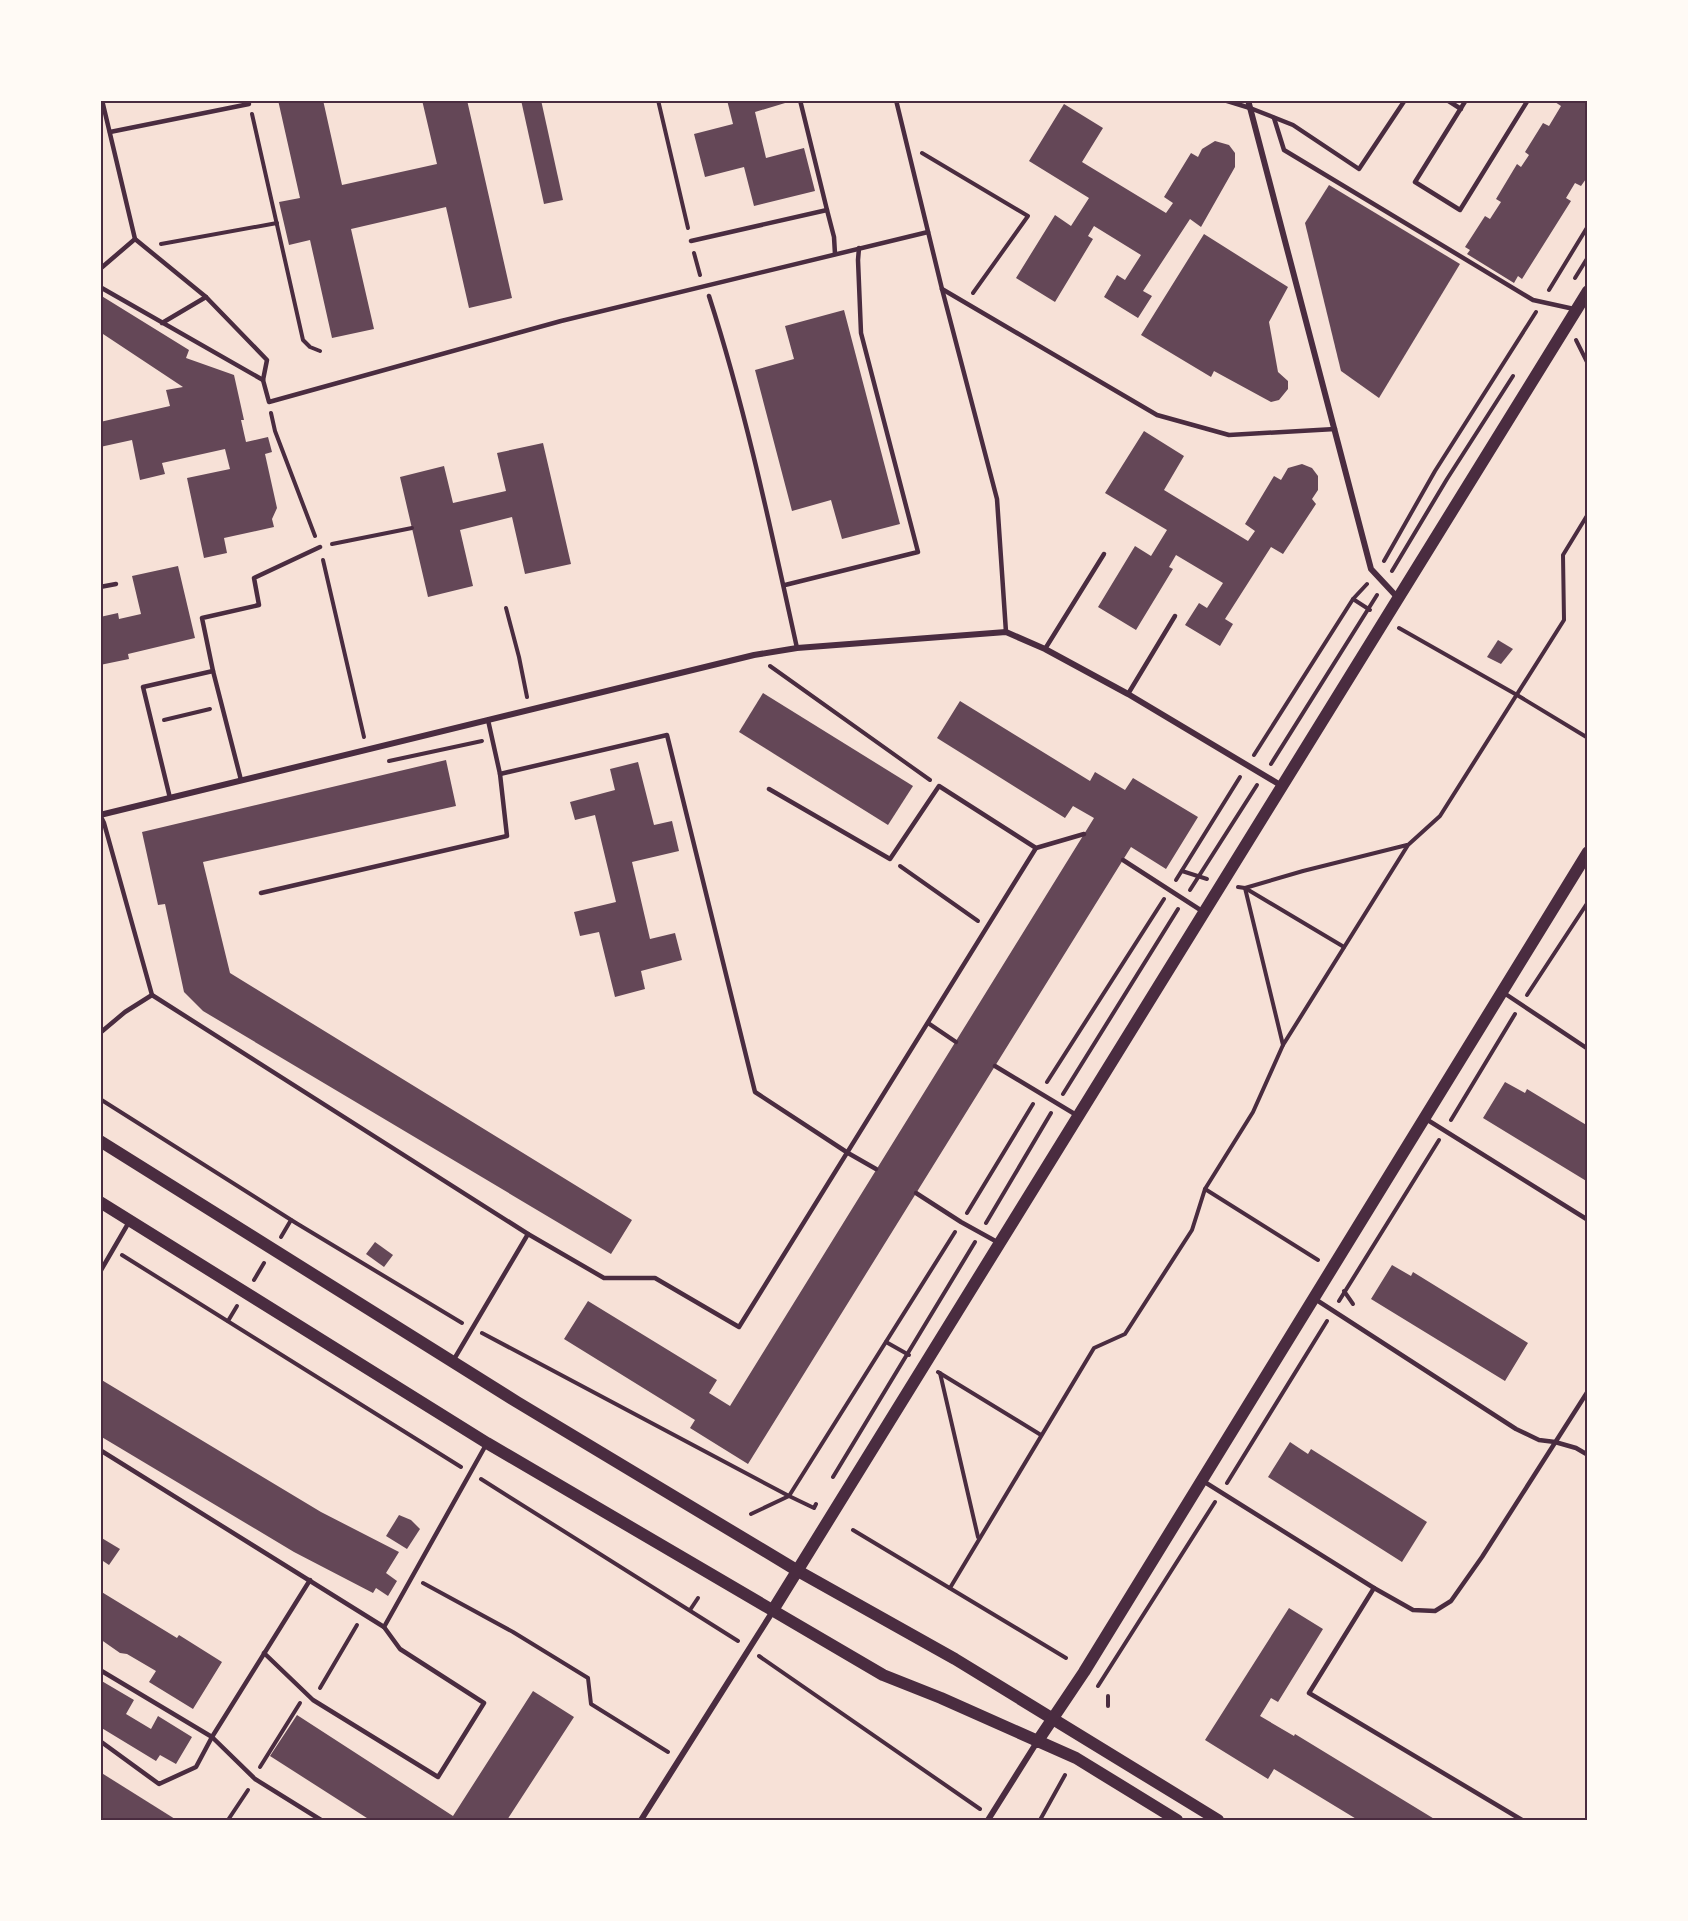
<svg xmlns="http://www.w3.org/2000/svg" width="1688" height="1921" viewBox="0 0 1688 1921" font-family="Arial,sans-serif">
	<rect width="100%" height="100%" fill="#f7e1d7"/>
	<g fill="#644757">
		<path d="M 278,100 L 323,100 L 342,185 L 437,164 L 422,100 L 467,100 L 512,298 L 469,308 L 446,207 L 351,229 L 374,329 L 332,338 L 310,240 L 289,245 L 279,202 L 300,198 Z"/>
		<path d="M 521,100 L 541,100 L 563,200 L 544,204 Z"/>
		<path d="M 727,100 L 795,100 L 755,112 L 766,158 L 804,148 L 815,191 L 754,206 L 744,167 L 705,177 L 694,134 L 733,124 Z"/>
		<path d="M 1556,100 L 1588,100 L 1588,176 L 1581,186 L 1575,183 L 1566,198 L 1571,201 L 1522,279 L 1518,276 L 1514,283 L 1467,254 L 1470,250 L 1465,247 L 1485,216 L 1490,219 L 1501,202 L 1496,199 L 1517,164 L 1521,167 L 1529,155 L 1525,152 L 1543,123 L 1549,126 L 1561,106 L 1555,102 Z"/>
		<path d="M 1064,104 L 1103,128 L 1082,162 L 1166,213 L 1173,203 L 1164,197 L 1191,153 L 1198,157 L 1202,149 L 1215,141 L 1229,145 L 1235,153 L 1235,167 L 1201,227 L 1190,219 L 1143,291 L 1152,296 L 1138,318 L 1104,297 L 1117,275 L 1125,280 L 1141,255 L 1094,226 L 1088,236 L 1093,239 L 1055,302 L 1016,278 L 1055,215 L 1071,226 L 1089,198 L 1029,161 Z"/>
		<path d="M 1329,185 L 1460,264 L 1379,398 L 1341,371 L 1305,223 Z"/>
		<path d="M 1204,234 L 1288,287 L 1269,322 L 1278,372 L 1288,381 L 1288,389 L 1279,400 L 1271,402 L 1214,371 L 1211,377 L 1141,335 Z"/>
		<path d="M 100,295 L 189,350 L 186,358 L 234,375 L 244,420 L 241,420 L 246,442 L 268,437 L 272,452 L 265,454 L 277,508 L 272,519 L 274,527 L 224,538 L 227,553 L 204,558 L 187,478 L 230,469 L 225,449 L 162,463 L 165,474 L 140,480 L 132,440 L 100,447 L 100,422 L 170,406 L 166,390 L 183,387 L 100,332 Z"/>
		<path d="M 844,310 L 900,524 L 842,539 L 831,500 L 792,511 L 755,370 L 794,359 L 785,326 Z"/>
		<path d="M 1144,431 L 1184,456 L 1164,490 L 1248,541 L 1255,531 L 1245,524 L 1274,476 L 1281,480 L 1288,468 L 1302,464 L 1312,468 L 1318,476 L 1318,490 L 1312,499 L 1316,504 L 1283,554 L 1271,547 L 1225,619 L 1233,624 L 1220,646 L 1185,625 L 1199,603 L 1207,608 L 1223,583 L 1176,555 L 1169,567 L 1173,569 L 1136,630 L 1098,607 L 1135,546 L 1151,556 L 1167,530 L 1105,493 Z"/>
		<path d="M 543,443 L 571,564 L 525,574 L 512,517 L 460,530 L 473,586 L 428,597 L 400,477 L 444,466 L 453,503 L 506,491 L 497,453 Z"/>
		<path d="M 178,566 L 195,638 L 128,654 L 129,659 L 100,665 L 100,617 L 118,613 L 119,619 L 141,614 L 132,576 Z"/>
		<path d="M 1498,640 L 1513,649 L 1501,664 L 1487,657 Z"/>
		<path d="M 763,693 L 913,786 L 888,825 L 739,732 Z"/>
		<path d="M 960,701 L 1090,781 L 1095,772 L 1125,790 L 1133,778 L 1198,817 L 1166,869 L 1131,847 L 748,1464 L 690,1428 L 695,1420 L 564,1339 L 588,1301 L 717,1380 L 709,1393 L 730,1406 L 1094,818 L 1073,806 L 1065,818 L 937,738 Z"/>
		<path d="M 446,760 L 456,806 L 203,862 L 230,973 L 632,1220 L 611,1254 L 203,1011 L 184,992 L 165,904 L 158,905 L 142,832 Z"/>
		<path d="M 638,762 L 654,825 L 672,821 L 679,851 L 632,862 L 650,939 L 675,933 L 682,960 L 641,971 L 645,989 L 615,997 L 599,932 L 580,936 L 574,912 L 616,902 L 595,815 L 575,820 L 570,802 L 615,790 L 610,769 Z"/>
		<path d="M 1505,1082 L 1525,1093 L 1527,1089 L 1588,1126 L 1588,1182 L 1483,1118 Z"/>
		<path d="M 375,1242 L 393,1255 L 384,1267 L 366,1254 Z"/>
		<path d="M 1392,1265 L 1411,1276 L 1413,1272 L 1528,1343 L 1505,1381 L 1371,1299 Z"/>
		<path d="M 100,1379 L 321,1512 L 399,1552 L 386,1573 L 397,1581 L 388,1596 L 376,1588 L 373,1593 L 294,1552 L 100,1436 Z"/>
		<path d="M 1290,1442 L 1308,1454 L 1311,1449 L 1427,1522 L 1402,1562 L 1268,1477 Z"/>
		<path d="M 399,1515 L 411,1520 L 420,1529 L 407,1549 L 386,1536 Z"/>
		<path d="M 100,1537 L 120,1549 L 109,1565 L 100,1559 Z"/>
		<path d="M 100,1591 L 177,1638 L 179,1635 L 222,1662 L 193,1709 L 149,1682 L 156,1671 L 127,1654 L 120,1653 L 100,1639 Z"/>
		<path d="M 1289,1608 L 1323,1629 L 1278,1702 L 1271,1698 L 1260,1716 L 1294,1736 L 1295,1734 L 1436,1820 L 1358,1820 L 1274,1769 L 1268,1779 L 1205,1740 Z"/>
		<path d="M 100,1680 L 134,1700 L 126,1714 L 151,1729 L 158,1716 L 192,1737 L 176,1764 L 160,1755 L 156,1761 L 100,1727 Z"/>
		<path d="M 533,1691 L 574,1717 L 507,1820 L 370,1820 L 270,1756 L 297,1715 L 453,1816 Z"/>
		<path d="M 100,1772 L 175,1819 L 174,1820 L 100,1820 Z"/>
	</g>
	<g fill="none" stroke-linecap="round" stroke-linejoin="round">
		<g stroke="#4a2c40" stroke-width="4">
			<path d="M 658,100 L 688,228"/>
			<path d="M 252,114 L 303,340 L 310,347 L 320,351"/>
			<path d="M 922,153 L 1028,216 L 973,293"/>
			<path d="M 161,244 L 277,223"/>
			<path d="M 694,253 L 700,275"/>
			<path d="M 1575,278 L 1588,257"/>
			<path d="M 1549,290 L 1588,226"/>
			<path d="M 1576,340 L 1588,364"/>
			<path d="M 271,413 L 275,431 L 315,536"/>
			<path d="M 332,544 L 412,528"/>
			<path d="M 323,560 L 364,737"/>
			<path d="M 1384,561 L 1435,471 L 1536,312"/>
			<path d="M 1392,571 L 1447,479 L 1513,376"/>
			<path d="M 1353,599 L 1370,610"/>
			<path d="M 506,608 L 519,657 L 527,697"/>
			<path d="M 1399,628 L 1517,695 L 1588,738"/>
			<path d="M 770,666 L 930,780"/>
			<path d="M 164,720 L 210,709"/>
			<path d="M 1254,755 L 1353,599 L 1367,584"/>
			<path d="M 389,761 L 482,741"/>
			<path d="M 1271,764 L 1377,595"/>
			<path d="M 900,866 L 978,921"/>
			<path d="M 1182,871 L 1207,879"/>
			<path d="M 1176,880 L 1240,777"/>
			<path d="M 1238,887 L 1245,888 L 1344,947"/>
			<path d="M 1190,890 L 1257,785"/>
			<path d="M 1527,995 L 1588,902"/>
			<path d="M 1283,1045 L 1245,888 L 1303,871 L 1407,845"/>
			<path d="M 1047,1082 L 1164,899"/>
			<path d="M 1063,1094 L 1178,909"/>
			<path d="M 100,1099 L 296,1223 L 462,1323"/>
			<path d="M 1451,1120 L 1515,1014"/>
			<path d="M 1205,1189 L 1318,1260"/>
			<path d="M 967,1213 L 1033,1104"/>
			<path d="M 986,1223 L 1051,1113"/>
			<path d="M 281,1237 L 291,1220"/>
			<path d="M 122,1255 L 461,1467"/>
			<path d="M 254,1280 L 264,1263"/>
			<path d="M 1344,1291 L 1353,1304"/>
			<path d="M 1339,1301 L 1439,1140"/>
			<path d="M 228,1321 L 237,1306"/>
			<path d="M 482,1333 L 789,1496 L 814,1508 L 816,1504"/>
			<path d="M 886,1342 L 909,1355"/>
			<path d="M 938,1372 L 1041,1435"/>
			<path d="M 940,1373 L 978,1537"/>
			<path d="M 833,1477 L 975,1242"/>
			<path d="M 481,1479 L 738,1641"/>
			<path d="M 1227,1483 L 1327,1321"/>
			<path d="M 751,1514 L 789,1496 L 955,1232"/>
			<path d="M 853,1530 L 1066,1658"/>
			<path d="M 423,1583 L 513,1632 L 588,1678 L 591,1704 L 668,1752"/>
			<path d="M 950,1588 L 1094,1348 L 1125,1334 L 1192,1230 L 1205,1189 L 1253,1112 L 1283,1045 L 1408,845 L 1440,816 L 1564,620 L 1563,555 L 1588,514"/>
			<path d="M 690,1610 L 698,1598"/>
			<path d="M 759,1656 L 980,1809"/>
			<path d="M 1098,1686 L 1215,1502"/>
			<path d="M 320,1688 L 357,1625"/>
			<path d="M 1108,1706 L 1108,1696"/>
			<path d="M 260,1767 L 300,1703"/>
			<path d="M 228,1820 L 248,1790"/>
			<path d="M 1040,1820 L 1065,1775"/>
		</g>
		<g stroke="#4a2c40" stroke-width="4.5">
			<path d="M 102,100 L 135,239 L 206,297 L 267,360 L 263,380 L 269,402 L 561,321 L 928,232"/>
			<path d="M 800,100 L 827,210"/>
			<path d="M 896,100 L 942,289 L 997,499 L 1006,632"/>
			<path d="M 1224,100 L 1250,108 L 1293,125 L 1359,169 L 1405,100"/>
			<path d="M 1447,100 L 1461,109"/>
			<path d="M 1466,100 L 1415,182 L 1460,210 L 1528,100"/>
			<path d="M 1274,118 L 1284,150 L 1533,300 L 1574,309"/>
			<path d="M 110,132 L 249,104"/>
			<path d="M 691,241 L 827,210 L 834,237 L 835,254"/>
			<path d="M 100,269 L 135,239"/>
			<path d="M 100,287 L 263,380"/>
			<path d="M 942,289 L 1157,415 L 1229,435 L 1335,429"/>
			<path d="M 709,296 C 746,411 771,530 797,648"/>
			<path d="M 162,323 L 206,297"/>
			<path d="M 785,585 L 918,552 L 861,333 L 858,260 L 859,248"/>
			<path d="M 100,587 L 116,584"/>
			<path d="M 1045,649 L 1104,554"/>
			<path d="M 213,671 L 202,618 L 259,605 L 254,578 L 320,547"/>
			<path d="M 1128,694 L 1175,616"/>
			<path d="M 500,774 L 667,735 L 755,1092 L 848,1153 L 876,1169"/>
			<path d="M 769,789 L 890,859 L 939,786 L 1036,848 L 1084,834"/>
			<path d="M 170,798 L 143,687 L 213,671 L 241,780"/>
			<path d="M 100,815 L 104,823 L 152,995 L 528,1234 L 604,1278 L 655,1278 L 739,1327 L 1036,848"/>
			<path d="M 1123,860 L 1202,911"/>
			<path d="M 261,893 L 507,836 L 500,774 L 488,720"/>
			<path d="M 1504,993 L 1588,1049"/>
			<path d="M 928,1023 L 956,1042"/>
			<path d="M 100,1033 L 125,1012 L 152,995"/>
			<path d="M 995,1066 L 1078,1116"/>
			<path d="M 1426,1119 L 1588,1220"/>
			<path d="M 916,1193 L 961,1222 L 999,1243"/>
			<path d="M 100,1272 L 129,1222"/>
			<path d="M 1315,1299 L 1516,1429 L 1539,1440 L 1555,1442 L 1576,1448 L 1588,1455"/>
			<path d="M 453,1361 L 528,1234"/>
			<path d="M 100,1450 L 384,1627 L 400,1649 L 484,1703 L 438,1777 L 313,1700 L 264,1653"/>
			<path d="M 1203,1481 L 1374,1588 L 1413,1610 L 1435,1611 L 1451,1601 L 1482,1557 L 1588,1391"/>
			<path d="M 1374,1588 L 1309,1693 L 1522,1820"/>
			<path d="M 384,1627 L 487,1443"/>
			<path d="M 100,1670 L 212,1737 L 255,1779 L 321,1820"/>
			<path d="M 100,1741 L 159,1784 L 196,1767 L 212,1737 L 310,1580"/>
		</g>
		<g stroke="#4a2c40" stroke-width="6">
			<path d="M 1248,100 L 1371,569 L 1398,598"/>
			<path d="M 100,815 L 754,655 L 797,648 L 1006,632 L 1045,649 L 1128,694 L 1282,786"/>
			<path d="M 641,1820 L 773,1611"/>
			<path d="M 988,1820 L 1037,1742"/>
		</g>
		<g stroke="#4a2c40" stroke-width="12">
			<path d="M 100,1141 L 517,1402 L 798,1571 L 955,1659 L 1218,1820"/>
			<path d="M 100,1202 L 487,1443 L 883,1675 L 941,1698 L 1076,1758 L 1177,1820"/>
			<path d="M 773,1610 L 1588,291"/>
			<path d="M 1037,1742 L 1084,1672 L 1588,852"/>
		</g>
	</g>
	<rect width="1688" height="1921" fill="none" stroke="#fffaf5" stroke-width="204"/>
	<rect x="102" y="102" width="1484" height="1717" fill="none" stroke="#4a2c40" stroke-width="2"/>
</svg>
